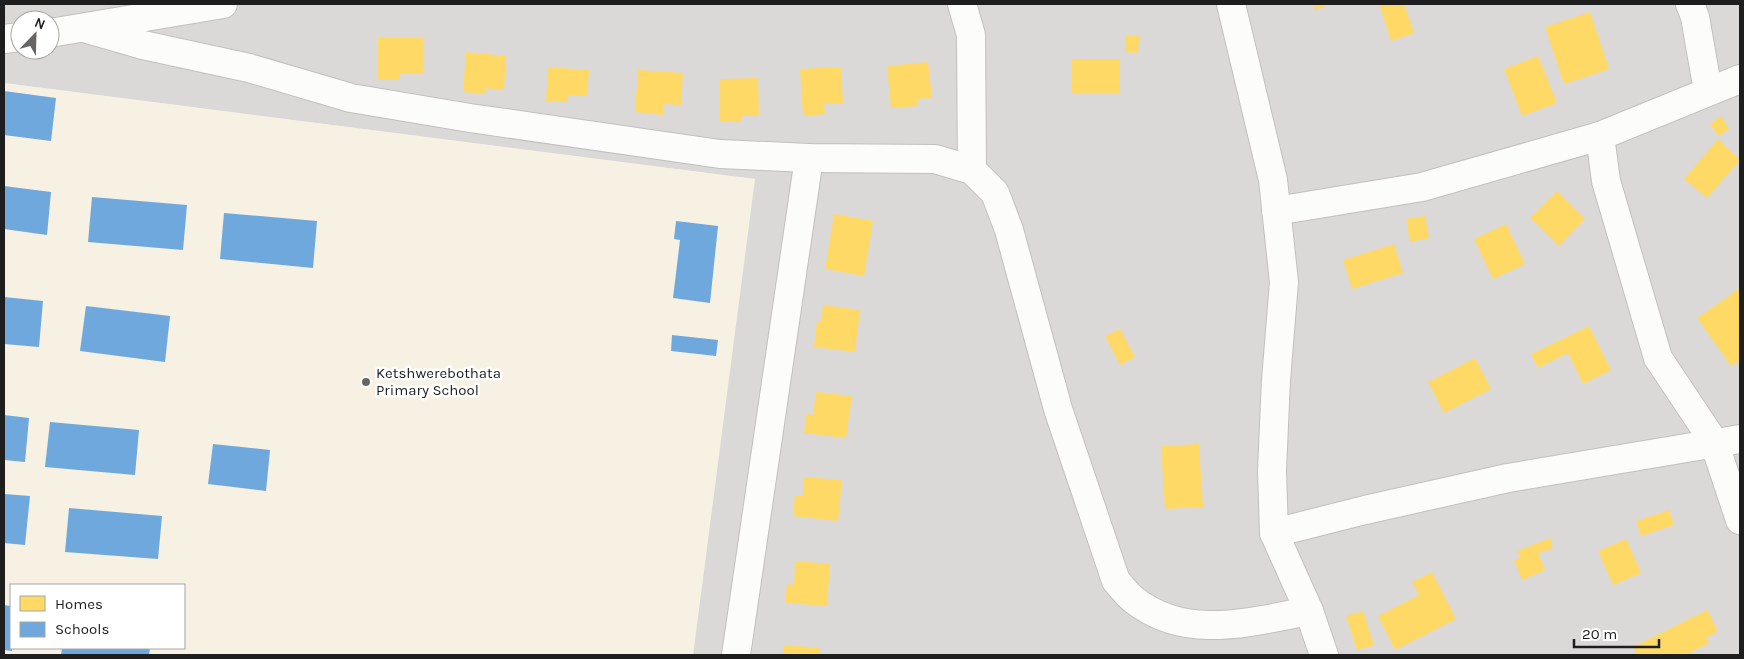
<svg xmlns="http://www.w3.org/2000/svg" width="1744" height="659" viewBox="0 0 1744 659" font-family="Karla,sans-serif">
	<rect width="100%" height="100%" fill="#ece9e7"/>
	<path fill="#dbd9d8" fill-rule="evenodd" d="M 4,4 L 1740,4 L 1740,655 L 693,655 L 754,179 L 4,83 ZM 20,20 L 50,20 L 50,50 L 20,50 Z"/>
	<path fill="#f6f1e2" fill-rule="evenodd" d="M 4,83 L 755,179 L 693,655 L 4,655 ZM 11,585 L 184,585 L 184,648 L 11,648 Z"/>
	<g fill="#ffd966">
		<path d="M 1313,4 L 1332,4 L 1315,10 Z"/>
		<path d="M 1379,4 L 1404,4 L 1414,33 L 1391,41 Z"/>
		<path d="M 1590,12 L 1609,69 L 1564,84 L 1545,27 Z"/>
		<path d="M 1126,36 L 1139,36 L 1138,53 L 1125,52 Z"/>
		<path d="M 378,38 L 424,38 L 424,74 L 400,73 L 400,80 L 378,80 Z"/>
		<path d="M 466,52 L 506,56 L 504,90 L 485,88 L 485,94 L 463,92 Z"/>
		<path d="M 1538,56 L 1557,103 L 1522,116 L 1504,69 Z"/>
		<rect x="1072" y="59" width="48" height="35"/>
		<path d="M 928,62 L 932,98 L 917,99 L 918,106 L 891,108 L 887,66 Z"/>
		<path d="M 548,67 L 589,70 L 587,96 L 568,95 L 568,102 L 546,101 Z"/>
		<path d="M 841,67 L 843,103 L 824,104 L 825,114 L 803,116 L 800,69 Z"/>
		<path d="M 638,70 L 683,73 L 681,105 L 664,104 L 663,115 L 635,112 Z"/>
		<path d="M 758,78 L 759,116 L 742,116 L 742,122 L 720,122 L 720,79 Z"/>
		<path d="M 1721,116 L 1729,129 L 1718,136 L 1710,124 Z"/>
		<path d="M 1718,139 L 1740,160 L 1707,198 L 1684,179 Z"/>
		<path d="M 1557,191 L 1585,219 L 1559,246 L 1530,218 Z"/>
		<path d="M 834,214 L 873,221 L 864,276 L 825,269 Z"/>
		<path d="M 1425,216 L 1429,238 L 1410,242 L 1406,219 Z"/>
		<path d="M 1506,224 L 1525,264 L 1493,279 L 1474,239 Z"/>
		<path d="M 1394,244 L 1403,273 L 1352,289 L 1343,260 Z"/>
		<path d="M 1740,288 L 1740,360 L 1731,366 L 1697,318 Z"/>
		<path d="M 823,305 L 860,310 L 855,352 L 814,347 L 817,321 L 821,322 Z"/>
		<path d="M 1589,326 L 1611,370 L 1583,384 L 1568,353 L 1538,368 L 1531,354 Z"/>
		<path d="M 1120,329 L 1135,357 L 1120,365 L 1105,336 Z"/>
		<path d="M 1475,358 L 1491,389 L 1444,413 L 1428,382 Z"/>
		<path d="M 816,392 L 852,396 L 846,438 L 804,433 L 806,414 L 813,415 Z"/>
		<path d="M 1199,444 L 1203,507 L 1165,509 L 1161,446 Z"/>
		<path d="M 804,477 L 842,480 L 838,521 L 793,516 L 795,495 L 803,496 Z"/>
		<path d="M 1669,510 L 1674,525 L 1641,536 L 1636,521 Z"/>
		<path d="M 1550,538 L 1553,548 L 1538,553 L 1545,570 L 1522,580 L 1514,560 L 1520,558 L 1517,551 Z"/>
		<path d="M 1626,539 L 1641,573 L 1613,585 L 1598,551 Z"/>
		<path d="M 795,561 L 830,564 L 827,606 L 785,603 L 787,584 L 794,585 Z"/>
		<path d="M 1432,572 L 1456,619 L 1395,650 L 1378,616 L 1419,595 L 1412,582 Z"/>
		<path d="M 1707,610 L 1718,631 L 1706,638 L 1709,643 L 1685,655 L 1637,655 L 1633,647 Z"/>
		<path d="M 1363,611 L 1374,645 L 1357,650 L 1346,616 Z"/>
		<path d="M 784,645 L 820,648 L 819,655 L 783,655 Z"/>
	</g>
	<g fill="#6fa8dc">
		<path d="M 4,91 L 56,98 L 51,141 L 4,135 Z"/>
		<path d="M 4,186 L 51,192 L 47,235 L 4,229 Z"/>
		<path d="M 92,197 L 187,205 L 183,250 L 88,242 Z"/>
		<path d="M 224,213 L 317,221 L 313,268 L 220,259 Z"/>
		<path d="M 676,221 L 718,226 L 710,303 L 673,298 L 680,240 L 674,239 Z"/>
		<path d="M 4,297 L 43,301 L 39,347 L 4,344 Z"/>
		<path d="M 86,306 L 170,316 L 165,362 L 80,351 Z"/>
		<path d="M 672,335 L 718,340 L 716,356 L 671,351 Z"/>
		<path d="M 4,415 L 29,418 L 25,462 L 4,460 Z"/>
		<path d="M 50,422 L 139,430 L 135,475 L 45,467 Z"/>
		<path d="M 213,444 L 270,450 L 266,491 L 208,484 Z"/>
		<path d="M 4,494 L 30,496 L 25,545 L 4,543 Z"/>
		<path d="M 69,508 L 162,516 L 158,559 L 65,552 Z"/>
		<path d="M 4,605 L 11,606 L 12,651 L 4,650 Z"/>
		<path d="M 62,648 L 150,648 L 149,655 L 61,655 Z"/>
	</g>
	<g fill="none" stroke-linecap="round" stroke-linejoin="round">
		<g stroke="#c2c0bf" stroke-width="30">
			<g id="minor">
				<path d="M 962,4 L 971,35 L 972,170"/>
				<path d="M 1231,4 L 1273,180 L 1284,282 L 1276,380 L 1272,470 L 1274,533 L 1309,611 L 1324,655"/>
				<path d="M 1690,4 L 1695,17 L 1708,91"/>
				<path d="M 84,28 L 143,45 L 249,68 L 351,98 L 470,118 L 720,154 L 809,158 L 935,159 L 972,170 L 995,193 L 1009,230 L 1058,409 L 1116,581 C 1122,587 1127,595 1134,600 C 1186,641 1250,622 1309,611"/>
				<path d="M 50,33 L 223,4"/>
				<path d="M 4,39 L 20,37"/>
				<path d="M 1600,136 L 1606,181 L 1658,358 L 1714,442 L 1740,520"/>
				<path d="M 1276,211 L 1422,187 L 1600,136 L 1740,79"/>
				<path d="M 1274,533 L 1365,510 L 1508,478 L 1740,439"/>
				<path d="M 736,655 L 809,158"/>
			</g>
		</g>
		<use href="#minor" stroke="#fcfcfb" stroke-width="28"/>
	</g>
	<circle fill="#666564" stroke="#fff" stroke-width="2" cx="366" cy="382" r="5"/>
	<g text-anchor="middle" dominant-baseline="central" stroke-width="5" stroke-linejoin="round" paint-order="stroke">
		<g font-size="15" fill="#1e1e1e" stroke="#fff" text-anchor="start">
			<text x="376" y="373">Ketshwerebothata<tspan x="376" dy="17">Primary School</tspan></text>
		</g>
	</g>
	<rect width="1744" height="659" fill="none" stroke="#1e1e1e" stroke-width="10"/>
	<rect x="10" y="584" width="175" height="65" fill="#ffffff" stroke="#a5a5a5"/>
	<rect x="20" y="596" width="25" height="15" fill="#ffd966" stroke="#a5a5a5"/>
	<text x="55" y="609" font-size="15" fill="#1e1e1e">Homes</text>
	<rect x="20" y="622" width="25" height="15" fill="#6fa8dc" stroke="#a5a5a5"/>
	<text x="55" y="634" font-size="15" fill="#1e1e1e">Schools</text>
	<g transform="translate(35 35) rotate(23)"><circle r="24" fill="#ffffff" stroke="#a5a5a5"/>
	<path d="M0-4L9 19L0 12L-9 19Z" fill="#666564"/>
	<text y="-8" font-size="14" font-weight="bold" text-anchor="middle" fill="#1e1e1e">N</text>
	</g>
	<path d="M1574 639v8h85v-8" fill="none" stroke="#1e1e1e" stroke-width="2.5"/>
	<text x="1582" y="639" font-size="15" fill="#1e1e1e" stroke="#ffffff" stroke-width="4" paint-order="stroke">20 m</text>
</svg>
